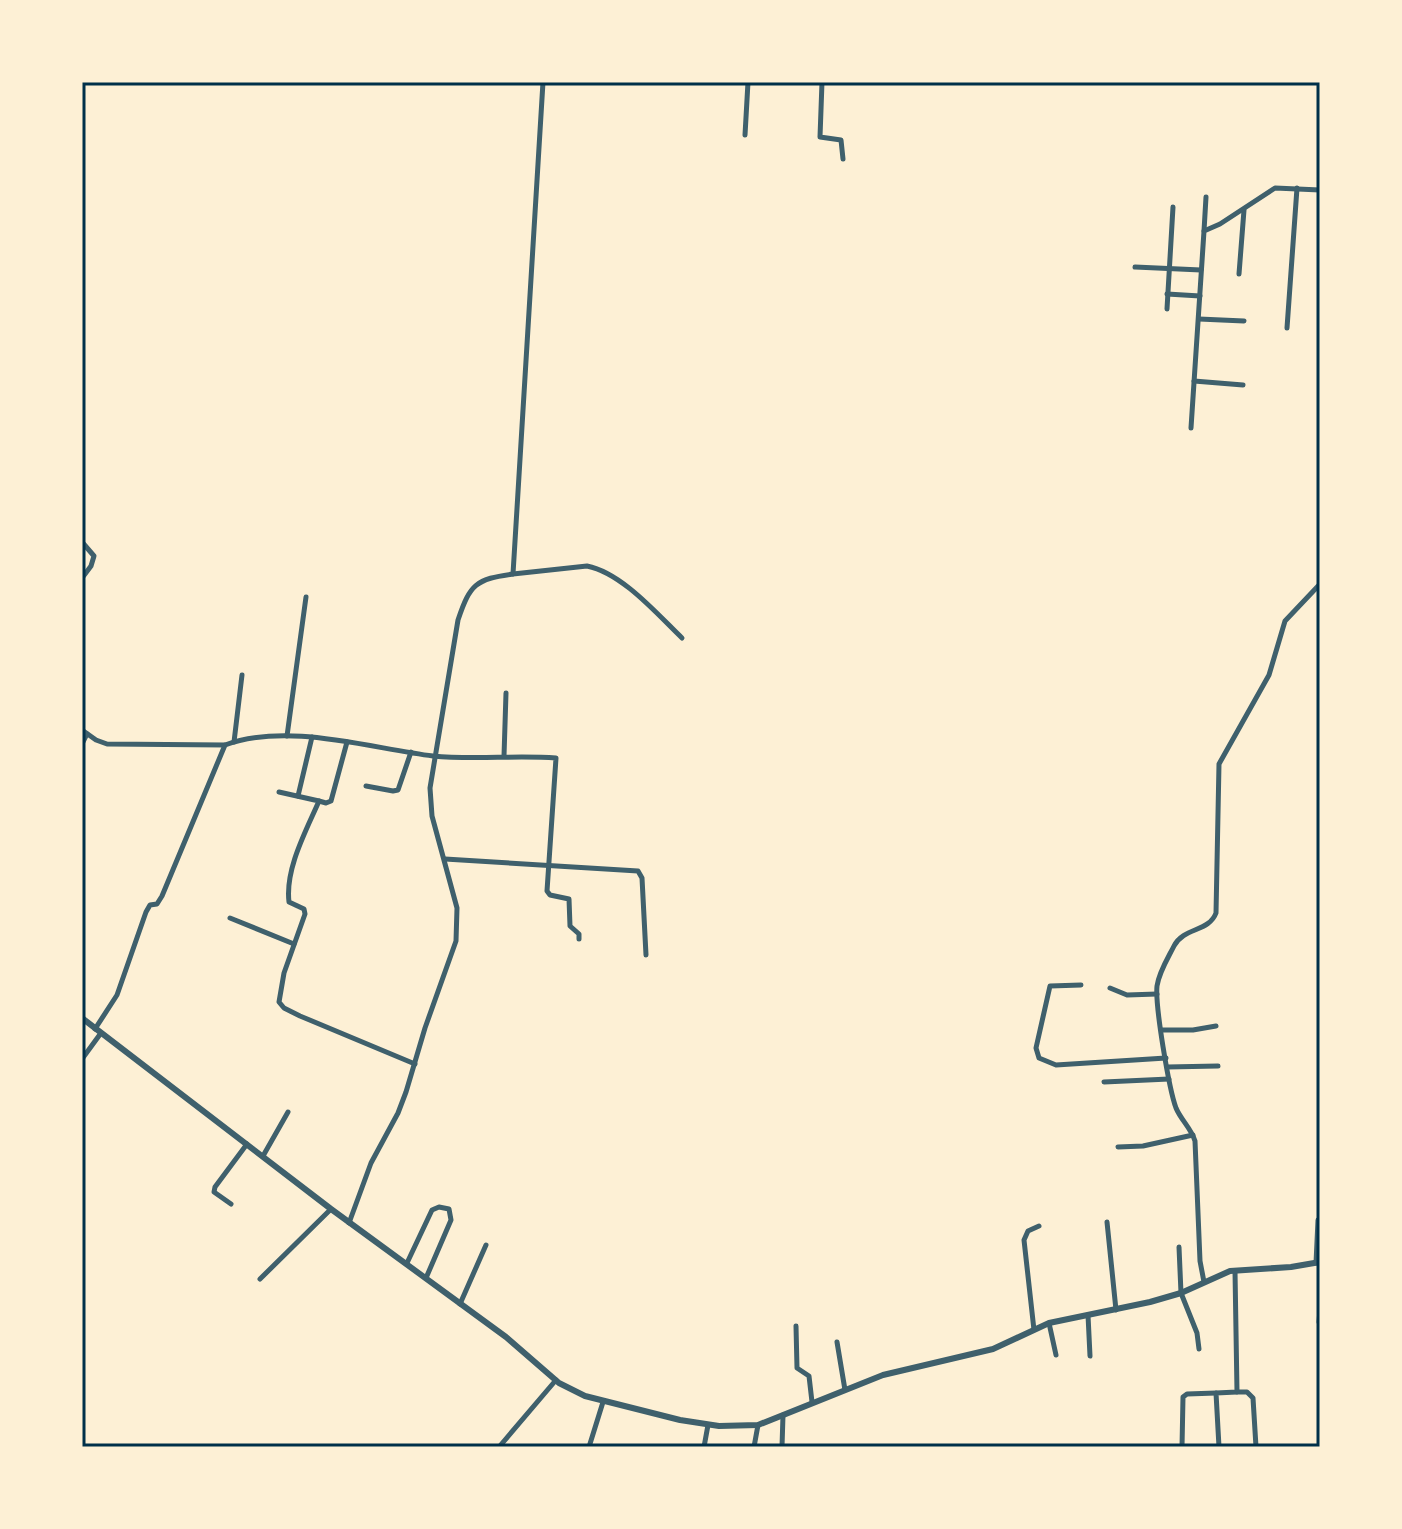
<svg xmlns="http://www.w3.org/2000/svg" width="1402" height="1529" viewBox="0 0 1402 1529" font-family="'Source Sans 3',sans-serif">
	<rect width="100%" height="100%" fill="#fdf0d5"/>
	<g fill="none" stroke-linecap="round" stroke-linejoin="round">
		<g stroke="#3f606c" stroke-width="5">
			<path d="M 822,82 L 820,137 L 841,140 L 843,159"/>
			<path d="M 745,135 L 748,82"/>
			<path d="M 1204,231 L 1206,197"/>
			<path d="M 1135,267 L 1201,270"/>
			<path d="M 1239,274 L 1244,210"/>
			<path d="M 1167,294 L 1200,296"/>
			<path d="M 1167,309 L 1173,207"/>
			<path d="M 1199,319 L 1244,321"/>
			<path d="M 1287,328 L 1297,188"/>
			<path d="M 1194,381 L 1243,385"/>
			<path d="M 1191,428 L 1204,231 L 1220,224 L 1275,188 L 1320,190"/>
			<path d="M 82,542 L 94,556 L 91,566 L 82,578"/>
			<path d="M 513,574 L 587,566 C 622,573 657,614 682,638"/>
			<path d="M 82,730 L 96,740 L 107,744 L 225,745 C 287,722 369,748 433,756 C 473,760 515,755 556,758 L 547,891 L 550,895 L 569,899 L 570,926 L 579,934 L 579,939"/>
			<path d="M 287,736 L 306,597"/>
			<path d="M 234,742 L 242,675"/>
			<path d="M 82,744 L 87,734"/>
			<path d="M 504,756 L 506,693"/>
			<path d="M 366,786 L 393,791 L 398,790 L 411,752"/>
			<path d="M 279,792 L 319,801 C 306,831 285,869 289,902 L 304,909 L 305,914 L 284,973 L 279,1002 L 284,1008 L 300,1016 L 415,1064"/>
			<path d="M 298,796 L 312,737"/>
			<path d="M 319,801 L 326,803 L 331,801 L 347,742"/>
			<path d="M 445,859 L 638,871 L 642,878 L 646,955"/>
			<path d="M 230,918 L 294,944"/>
			<path d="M 1081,985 L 1050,986 L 1036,1048 L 1039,1058 L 1056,1065 L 1166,1058"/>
			<path d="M 1110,988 L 1127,995 L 1157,994"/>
			<path d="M 95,1029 L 117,995 L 146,912 L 150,905 L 157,904 L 162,896 L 225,745"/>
			<path d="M 1162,1030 L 1193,1030 L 1216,1026"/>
			<path d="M 82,1059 L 101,1033"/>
			<path d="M 1167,1067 L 1218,1066"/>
			<path d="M 1104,1082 L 1169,1079"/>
			<path d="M 1118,1147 L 1143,1146 L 1193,1135"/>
			<path d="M 263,1156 L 288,1112"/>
			<path d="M 231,1204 L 214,1192 L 215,1187 L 247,1144"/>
			<path d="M 1107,1222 L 1116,1310"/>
			<path d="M 349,1223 L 371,1163 L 398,1113 L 406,1092 L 425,1028 L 456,941 L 457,908 L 432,816 L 430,788 L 458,620 C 470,584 476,579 513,574 L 543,82"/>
			<path d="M 1179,1247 L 1181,1293 L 1197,1333 L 1199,1349"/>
			<path d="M 407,1263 L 432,1210 L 439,1207 L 449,1209 L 451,1220 L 426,1278"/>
			<path d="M 1316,1263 L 1318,1220"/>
			<path d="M 260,1279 L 331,1209"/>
			<path d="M 1204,1282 L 1200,1261 L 1195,1141 C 1191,1128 1181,1120 1176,1108 C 1169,1089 1155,1006 1157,986 C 1159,972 1168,958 1174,946 C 1184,927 1209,932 1216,913 L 1219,764 L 1269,675 L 1285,621 L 1320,584"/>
			<path d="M 460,1304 L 486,1245"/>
			<path d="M 1088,1315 L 1090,1356"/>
			<path d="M 1319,1322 L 1320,1310"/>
			<path d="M 1049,1323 L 1056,1355"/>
			<path d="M 796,1326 L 797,1368 L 809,1376 L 812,1402"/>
			<path d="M 1034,1330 L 1024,1240 L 1028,1231 L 1039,1226"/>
			<path d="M 837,1342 L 845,1390"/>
			<path d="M 1237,1392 L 1247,1392 L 1253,1398 L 1256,1447"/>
			<path d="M 499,1447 L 556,1380"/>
			<path d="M 589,1447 L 603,1402"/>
			<path d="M 704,1447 L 708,1425"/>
			<path d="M 754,1447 L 758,1425"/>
			<path d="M 782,1447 L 783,1415"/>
			<path d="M 1182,1447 L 1183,1397 L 1187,1394 L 1216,1393"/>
			<path d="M 1219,1447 L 1216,1393 L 1237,1392 L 1235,1271"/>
		</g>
		<path stroke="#3f606c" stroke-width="6" d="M 82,1018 L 331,1209 L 506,1337 L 559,1383 L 585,1396 L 680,1420 L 719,1426 L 758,1425 L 883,1375 L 993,1349 L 1049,1323 L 1150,1302 L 1181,1293 L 1230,1271 L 1291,1267 L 1320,1262"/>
	</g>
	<rect width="1402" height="1529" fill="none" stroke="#fdf0d5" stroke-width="168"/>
	<rect x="84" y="84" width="1234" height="1361" fill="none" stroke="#003049" stroke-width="3"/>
</svg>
